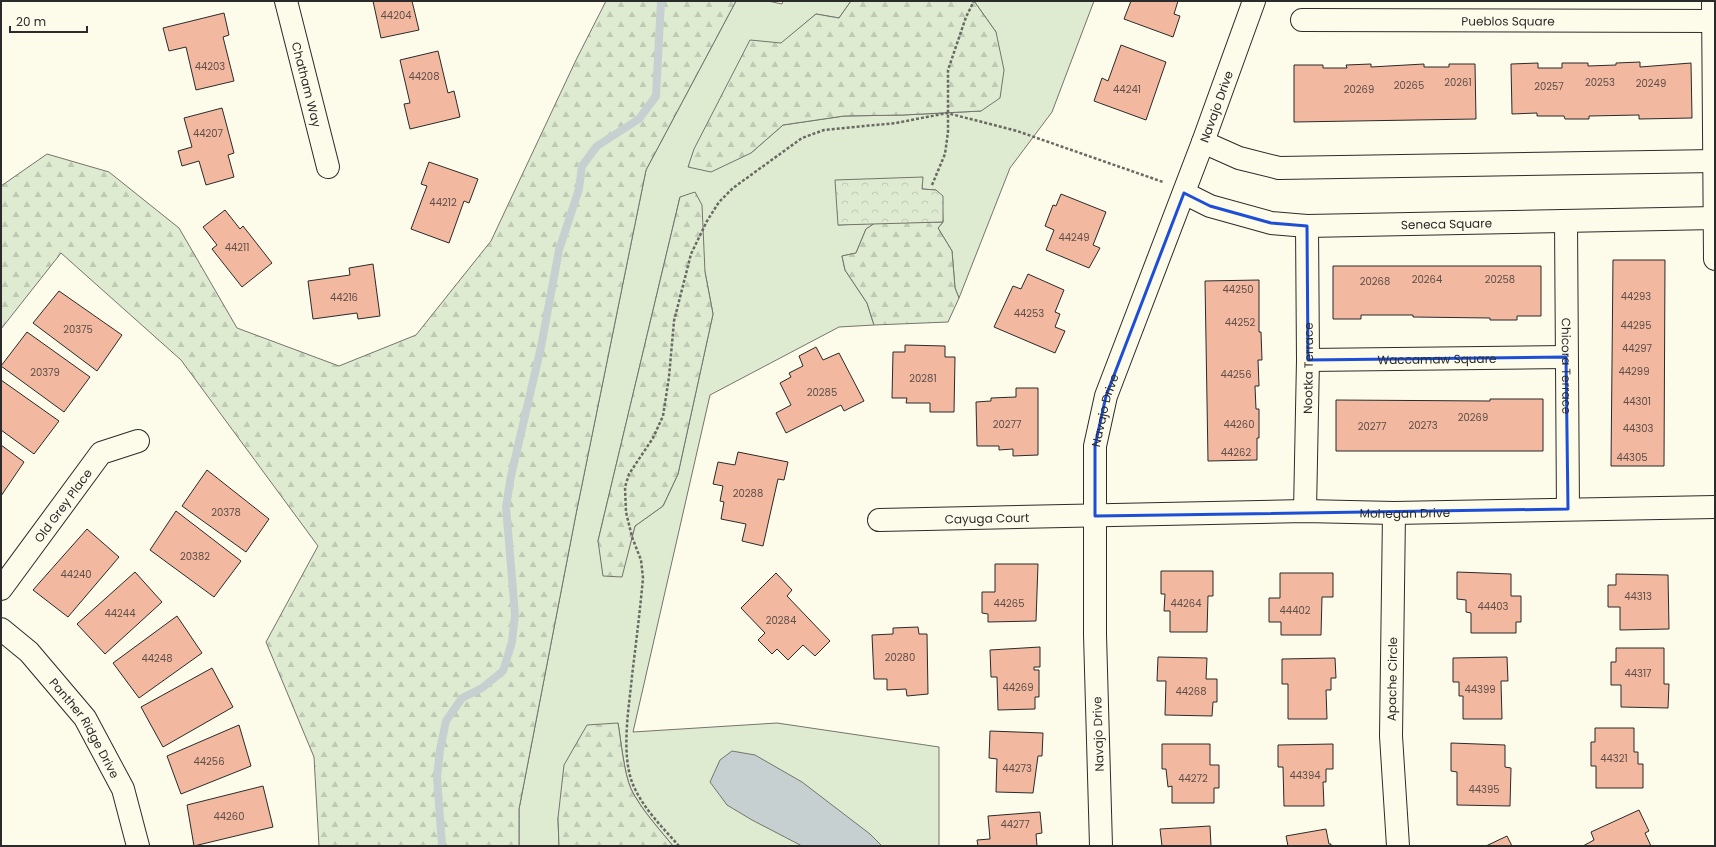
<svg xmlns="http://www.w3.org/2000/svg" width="1716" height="847" viewBox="0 0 1716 847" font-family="Poppins,sans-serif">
	<defs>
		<pattern id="forest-firs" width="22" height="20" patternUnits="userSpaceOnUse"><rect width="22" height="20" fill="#deebd1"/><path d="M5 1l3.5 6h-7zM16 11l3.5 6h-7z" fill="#bfcab4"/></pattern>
		<pattern id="park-crowns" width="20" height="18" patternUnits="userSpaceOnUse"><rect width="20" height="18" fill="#deebd1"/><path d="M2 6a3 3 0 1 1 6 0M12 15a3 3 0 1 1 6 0" fill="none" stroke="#bfcab4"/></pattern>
	</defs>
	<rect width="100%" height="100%" fill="#fdfbea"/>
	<path fill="#deebd1" stroke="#74746e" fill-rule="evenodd" d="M 736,1 L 768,1 L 782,4 L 783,1 L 851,1 L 839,18 L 816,14 L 781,44 L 751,153 L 783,125 L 844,116 L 903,115 L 981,111 L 996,32 L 974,1 L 1094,1 L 1052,112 L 1010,168 L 959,298 L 955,288 L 952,251 L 938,228 L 943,222 L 942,196 L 936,190 L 922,189 L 922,177 L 838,225 L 875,223 L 866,229 L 856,253 L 842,256 L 845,270 L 867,303 L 874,325 L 839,327 L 710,395 L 633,732 L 777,723 L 939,747 L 939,846 L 673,846 C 659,829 641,809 631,789 C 624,773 621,741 618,723 L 558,818 L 559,846 L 519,846 L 519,809 L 576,514 L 646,170 ZM 680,197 L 705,272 L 713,314 L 678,474 L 663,506 L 635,526 L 621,577 L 598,541 Z"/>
	<g fill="url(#forest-firs)" stroke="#74746e">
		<path d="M 606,1 L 736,1 L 646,170 L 576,514 L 519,809 L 519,846 L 319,846 L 314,757 L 266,642 L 318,546 L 181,360 L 61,253 L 1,329 L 1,186 L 47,154 L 109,172 L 179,228 L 237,328 L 339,366 L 416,335 L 491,241 L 576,60 Z"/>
		<path d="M 851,1 L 974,1 L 996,32 L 1004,70 L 1000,98 L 981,111 L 903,115 L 844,116 L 783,125 L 751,153 L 711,172 L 688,167 L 694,149 L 750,40 L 781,43 L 816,14 L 839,18 Z"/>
		<path d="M 695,192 L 702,205 L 705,272 L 713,314 L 678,474 L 663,506 L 635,526 L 622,577 L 603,576 L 598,541 L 680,197 Z"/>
		<path d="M 943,222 L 938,228 L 952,251 L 955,288 L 959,298 L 948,322 L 874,325 L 867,303 L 845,270 L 842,256 L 856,253 L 866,229 L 875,223 Z"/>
		<path d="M 618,723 C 621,741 624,773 631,789 C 640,808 660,830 673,846 L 559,846 L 558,818 L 564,765 L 587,725 Z"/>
	</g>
	<path fill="url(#park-crowns)" stroke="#74746e" d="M 923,177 L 922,189 L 936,190 L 943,196 L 943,222 L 838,225 L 835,180 Z"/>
	<path fill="#c7d0d0" stroke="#74746e" d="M 732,751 L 755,755 L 802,782 L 870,834 L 882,846 L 802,846 L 752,820 L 727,805 L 710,782 L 720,760 Z"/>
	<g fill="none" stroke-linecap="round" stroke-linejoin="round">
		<path stroke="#c7d0d0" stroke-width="8" d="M 442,846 L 437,777 L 440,750 L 446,721 L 462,698 L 482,688 L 503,671 L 512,642 L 515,614 L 506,507 L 511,476 L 541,347 L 559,250 L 579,189 L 582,166 L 597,146 L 639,119 L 656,96 L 661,1"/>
	</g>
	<g fill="#f2b8a0" stroke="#2b2b2b">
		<path d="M 373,1 L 412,1 L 419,30 L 381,38 Z"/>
		<path d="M 1131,1 L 1178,1 L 1174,14 L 1180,16 L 1173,37 L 1124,19 Z"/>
		<path d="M 224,13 L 229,35 L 223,37 L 234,81 L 196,90 L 186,47 L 169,51 L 163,28 Z"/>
		<path d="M 1121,45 L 1166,62 L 1146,120 L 1094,101 L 1102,78 L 1108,81 Z"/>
		<path d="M 438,51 L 448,93 L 454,91 L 460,117 L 410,129 L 404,104 L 410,103 L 400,60 Z"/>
		<path d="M 1640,62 L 1640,67 L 1691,63 L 1692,118 L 1639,119 L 1639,115 L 1589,116 L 1589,119 L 1565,119 L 1564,116 L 1537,116 L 1537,113 L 1512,114 L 1511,64 L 1538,63 L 1538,68 L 1562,68 L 1562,63 L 1588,63 L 1588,66 L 1616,65 L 1616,63 Z"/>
		<path d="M 1371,64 L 1371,67 L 1424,64 L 1424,67 L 1449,67 L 1449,64 L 1475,64 L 1476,119 L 1294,122 L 1294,65 L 1323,65 L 1323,68 L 1347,68 L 1346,65 Z"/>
		<path d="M 222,108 L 234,153 L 228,155 L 234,177 L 206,185 L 199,161 L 182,166 L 178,151 L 192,147 L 184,118 Z"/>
		<path d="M 429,162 L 478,179 L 469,203 L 464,201 L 449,243 L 411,229 L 427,186 L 421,184 Z"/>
		<path d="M 1061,194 L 1106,212 L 1093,245 L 1100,248 L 1089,268 L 1046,250 L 1054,230 L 1045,226 L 1053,205 L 1056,206 Z"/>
		<path d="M 225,210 L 240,229 L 243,226 L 272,263 L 242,287 L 212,249 L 217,245 L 203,227 Z"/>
		<path d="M 1613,260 L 1665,260 L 1664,466 L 1611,466 Z"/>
		<path d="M 373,264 L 380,316 L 358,319 L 357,313 L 313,319 L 308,281 L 350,275 L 349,268 Z"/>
		<path d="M 1333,266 L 1541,266 L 1541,316 L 1517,316 L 1517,320 L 1490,320 L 1490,318 L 1413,317 L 1413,315 L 1361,315 L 1361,319 L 1333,319 Z"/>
		<path d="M 1028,274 L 1064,290 L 1055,312 L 1060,314 L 1055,327 L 1065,331 L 1055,353 L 994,327 L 1013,286 L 1021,289 Z"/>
		<path d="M 1259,280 L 1259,332 L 1261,332 L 1262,360 L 1258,360 L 1259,386 L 1255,386 L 1256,409 L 1259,409 L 1259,438 L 1257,438 L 1257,460 L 1208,461 L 1205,281 Z"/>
		<path d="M 59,291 L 122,335 L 97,371 L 33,323 Z"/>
		<path d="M 27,332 L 90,377 L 64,412 L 1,366 Z"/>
		<path d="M 905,345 L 945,346 L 945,357 L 955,357 L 954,412 L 930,412 L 930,403 L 906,403 L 907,398 L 892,398 L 893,352 L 905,352 Z"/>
		<path d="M 816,347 L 823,360 L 839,353 L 864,401 L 844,411 L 841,405 L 786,433 L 776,413 L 791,405 L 780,383 L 791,377 L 789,373 L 803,366 L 799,356 Z"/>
		<path d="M 1,380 L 59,421 L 34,454 L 1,430 Z"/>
		<path d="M 1016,388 L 1038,388 L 1038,455 L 1013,456 L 1013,449 L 999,450 L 999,446 L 977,446 L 976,402 L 991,401 L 991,398 L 1016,397 Z"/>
		<path d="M 1490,399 L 1543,399 L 1543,451 L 1336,451 L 1336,400 L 1490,401 Z"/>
		<path d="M 1,445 L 24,462 L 1,496 Z"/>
		<path d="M 738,452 L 788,462 L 784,480 L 778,479 L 763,546 L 742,541 L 746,524 L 721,519 L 724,502 L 720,501 L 723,486 L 713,484 L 718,462 L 735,465 Z"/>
		<path d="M 207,470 L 269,519 L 246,552 L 182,506 Z"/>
		<path d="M 176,511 L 241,561 L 214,597 L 150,550 Z"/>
		<path d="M 87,529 L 119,557 L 68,617 L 33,590 Z"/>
		<path d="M 995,564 L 1038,564 L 1036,621 L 988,622 L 988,614 L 982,613 L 982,592 L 995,592 Z"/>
		<path d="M 1161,571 L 1213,571 L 1213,596 L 1208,596 L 1207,632 L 1170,632 L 1170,611 L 1164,611 L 1165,594 L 1161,594 Z"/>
		<path d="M 135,572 L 162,602 L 105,654 L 77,624 Z"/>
		<path d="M 1457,572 L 1511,574 L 1511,596 L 1521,596 L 1521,622 L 1516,622 L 1516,633 L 1471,633 L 1471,613 L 1466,612 L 1466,600 L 1457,599 Z"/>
		<path d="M 776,573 L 792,590 L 787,596 L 830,641 L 815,656 L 803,645 L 788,660 L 777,649 L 772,654 L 758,640 L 765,633 L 741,608 Z"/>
		<path d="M 1280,573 L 1333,573 L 1333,597 L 1322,597 L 1321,635 L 1281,635 L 1281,622 L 1269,622 L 1269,598 L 1280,598 Z"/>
		<path d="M 1616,574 L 1668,575 L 1669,629 L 1620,630 L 1620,607 L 1608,607 L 1608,585 L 1616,585 Z"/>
		<path d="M 177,616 L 202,653 L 139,698 L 113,663 Z"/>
		<path d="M 918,627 L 919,634 L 927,634 L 928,694 L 907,696 L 906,689 L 887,690 L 887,679 L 874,679 L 872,635 L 893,634 L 893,628 Z"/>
		<path d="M 1040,647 L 1040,667 L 1034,667 L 1034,670 L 1039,670 L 1039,697 L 1035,697 L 1035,709 L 998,710 L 997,677 L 991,677 L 990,650 Z"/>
		<path d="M 1616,648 L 1664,648 L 1664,684 L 1669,684 L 1668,708 L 1621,707 L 1621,685 L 1611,685 L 1611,662 L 1616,662 Z"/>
		<path d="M 1158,657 L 1207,658 L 1206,679 L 1217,679 L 1217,702 L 1213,702 L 1212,716 L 1165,715 L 1166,681 L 1157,681 Z"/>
		<path d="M 1507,657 L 1508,681 L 1501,681 L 1502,719 L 1463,719 L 1463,696 L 1459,696 L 1459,682 L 1453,682 L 1453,658 Z"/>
		<path d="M 1335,658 L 1336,678 L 1331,678 L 1331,690 L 1326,690 L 1327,719 L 1288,719 L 1288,684 L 1282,684 L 1282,659 Z"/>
		<path d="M 212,668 L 233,707 L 163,747 L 141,707 Z"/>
		<path d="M 239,725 L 251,766 L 181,794 L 167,756 Z"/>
		<path d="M 1595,728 L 1634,728 L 1634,752 L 1638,752 L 1638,764 L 1643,764 L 1643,788 L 1596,788 L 1596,766 L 1591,766 L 1591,742 L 1595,742 Z"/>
		<path d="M 990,731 L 1043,733 L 1042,756 L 1038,756 L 1033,793 L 996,792 L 997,759 L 989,758 Z"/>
		<path d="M 1451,743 L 1505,745 L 1505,767 L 1511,768 L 1510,806 L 1457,805 L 1457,772 L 1451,771 Z"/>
		<path d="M 1162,744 L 1210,744 L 1210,765 L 1219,765 L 1219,788 L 1214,788 L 1214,803 L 1172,803 L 1172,786 L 1168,787 L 1166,769 L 1162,769 Z"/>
		<path d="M 1333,744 L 1333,769 L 1326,769 L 1326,782 L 1323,782 L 1324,806 L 1284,806 L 1283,767 L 1278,767 L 1278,745 Z"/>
		<path d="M 263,786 L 273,827 L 194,846 L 187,805 Z"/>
		<path d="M 1639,810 L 1649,831 L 1645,833 L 1651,846 L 1583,846 L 1594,840 L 1591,832 Z"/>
		<path d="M 1040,812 L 1042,833 L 1036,834 L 1037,846 L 978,846 L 977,840 L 990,839 L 988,816 Z"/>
		<path d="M 1210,826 L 1211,846 L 1162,846 L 1160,829 Z"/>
		<path d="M 1326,829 L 1329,844 L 1331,844 L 1331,846 L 1288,846 L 1286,836 Z"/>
		<path d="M 1507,836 L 1512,846 L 1486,846 Z"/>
	</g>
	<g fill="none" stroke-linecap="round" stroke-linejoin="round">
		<g stroke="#2b2b2b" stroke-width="24">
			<g id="street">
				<path id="s1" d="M 286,1 L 328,167"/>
				<path d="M 1713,1 L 1715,259"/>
				<path id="s2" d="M 1302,20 L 1715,21"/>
				<path d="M 1203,142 L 1239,158 L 1279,168 L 1715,161"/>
				<path id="s3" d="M 1184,193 L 1210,206 L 1271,223 L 1307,226 L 1715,218"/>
				<path id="s4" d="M 1566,222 L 1568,509"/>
				<path id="s5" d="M 1308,360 L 1566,357"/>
				<path id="s6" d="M 1305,511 L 1308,360 L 1307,226"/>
				<path d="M 1394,513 L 1391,736 L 1398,846"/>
				<path id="s7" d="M 879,520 L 1305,511 L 1394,513 L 1715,507"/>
				<path id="s8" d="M 1,589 L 101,453 L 138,441"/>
				<path id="s9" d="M 1,629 L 29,652 L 85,718 L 123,789 L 138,846"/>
				<path id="s10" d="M 1101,846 L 1095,635 L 1095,446 L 1106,396 L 1203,142 L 1254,1"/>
			</g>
		</g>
		<g stroke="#6a6964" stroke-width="2.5" stroke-dasharray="3 2" stroke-linecap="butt">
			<path d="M 932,185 L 945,154 L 948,132 L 948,70 L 966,17 L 974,1"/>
			<path d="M 679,846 C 662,827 641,806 632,782 C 621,751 629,708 632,676 C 636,643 640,611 643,578 L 641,560 L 632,537 L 626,512 L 625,487 L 629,474 L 653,438 L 663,416 L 669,377 L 674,321 L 691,254 L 707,221 L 719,202 L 733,188 L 802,138 L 824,130 L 896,123 L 947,113 L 1017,131 L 1163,182"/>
		</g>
		<use href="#street" stroke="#fdfbea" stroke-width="22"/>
	</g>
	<path fill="none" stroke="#1d4ed8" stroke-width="3" stroke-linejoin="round" d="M 1184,193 L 1210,206 L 1271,223 L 1307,226 L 1308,360 L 1566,357 L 1568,509 L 1095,516 L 1095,446 L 1106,396 Z"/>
	<g text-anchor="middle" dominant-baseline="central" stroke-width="3" stroke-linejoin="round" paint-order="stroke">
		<g font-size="10" fill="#5d4e48">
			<text x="396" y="15">44204</text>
			<text x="210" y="66">44203</text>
			<text x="424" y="76">44208</text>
			<text x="1458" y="82">20261</text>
			<text x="1600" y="82">20253</text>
			<text x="1651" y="83">20249</text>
			<text x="1409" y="85">20265</text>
			<text x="1549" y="86">20257</text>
			<text x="1127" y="89">44241</text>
			<text x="1359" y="89">20269</text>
			<text x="208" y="133">44207</text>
			<text x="443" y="202">44212</text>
			<text x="1074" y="237">44249</text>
			<text x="237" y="247">44211</text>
			<text x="1427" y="279">20264</text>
			<text x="1500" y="279">20258</text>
			<text x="1375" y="281">20268</text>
			<text x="1238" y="289">44250</text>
			<text x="1636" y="296">44293</text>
			<text x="344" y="297">44216</text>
			<text x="1029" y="313">44253</text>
			<text x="1240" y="322">44252</text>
			<text x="1636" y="325">44295</text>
			<text x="78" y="329">20375</text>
			<text x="1637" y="348">44297</text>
			<text x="1634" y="371">44299</text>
			<text x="45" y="372">20379</text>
			<text x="1236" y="374">44256</text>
			<text x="923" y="378">20281</text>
			<text x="822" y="392">20285</text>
			<text x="1637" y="401">44301</text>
			<text x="1473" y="417">20269</text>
			<text x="1007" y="424">20277</text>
			<text x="1239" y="424">44260</text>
			<text x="1423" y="425">20273</text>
			<text x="1372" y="426">20277</text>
			<text x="1638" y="428">44303</text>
			<text x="1236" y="452">44262</text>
			<text x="1632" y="457">44305</text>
			<text x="748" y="493">20288</text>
			<text x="226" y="512">20378</text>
			<text x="195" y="556">20382</text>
			<text x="76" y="574">44240</text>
			<text x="1638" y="596">44313</text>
			<text x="1009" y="603">44265</text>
			<text x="1186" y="603">44264</text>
			<text x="1493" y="606">44403</text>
			<text x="1295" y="610">44402</text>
			<text x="120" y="613">44244</text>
			<text x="781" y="620">20284</text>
			<text x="900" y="657">20280</text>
			<text x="157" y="658">44248</text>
			<text x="1638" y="673">44317</text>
			<text x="1018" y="687">44269</text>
			<text x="1480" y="689">44399</text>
			<text x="1191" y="691">44268</text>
			<text x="1614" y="758">44321</text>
			<text x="209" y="761">44256</text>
			<text x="1017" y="768">44273</text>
			<text x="1305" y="775">44394</text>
			<text x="1193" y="778">44272</text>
			<text x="1484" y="789">44395</text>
			<text x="229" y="816">44260</text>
			<text x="1015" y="824">44277</text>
		</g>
		<g font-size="12" fill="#2b2b2b" stroke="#fdfbea">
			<text stroke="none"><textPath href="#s2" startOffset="206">Pueblos Square</textPath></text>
			<text stroke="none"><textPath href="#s1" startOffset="86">Chatham Way</textPath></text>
			<text stroke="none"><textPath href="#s10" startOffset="761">Navajo Drive</textPath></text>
			<text stroke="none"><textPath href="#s3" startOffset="268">Seneca Square</textPath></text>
			<text stroke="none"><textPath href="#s5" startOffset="129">Waccamaw Square</textPath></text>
			<text stroke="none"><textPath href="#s4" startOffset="144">Chicora Terrace</textPath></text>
			<text stroke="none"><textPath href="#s6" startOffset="143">Nootka Terrace</textPath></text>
			<text stroke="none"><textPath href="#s10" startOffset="437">Navajo Drive</textPath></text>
			<text stroke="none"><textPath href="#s8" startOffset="104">Old Grey Place</textPath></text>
			<text stroke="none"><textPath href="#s7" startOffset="526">Mohegan Drive</textPath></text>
			<text stroke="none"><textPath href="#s7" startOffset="108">Cayuga Court</textPath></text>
			<text transform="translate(1392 679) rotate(-89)">Apache Circle</text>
			<text stroke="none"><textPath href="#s9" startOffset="131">Panther Ridge Drive</textPath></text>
			<text transform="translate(1098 734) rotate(-92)">Navajo Drive</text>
		</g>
	</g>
	<rect width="1716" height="847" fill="none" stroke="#2b2b2b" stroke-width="4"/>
	<path d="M10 26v6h77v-6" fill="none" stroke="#2b2b2b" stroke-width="2"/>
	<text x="16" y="26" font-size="12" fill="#2b2b2b" stroke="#fdfbea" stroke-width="3" paint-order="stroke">20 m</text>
</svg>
